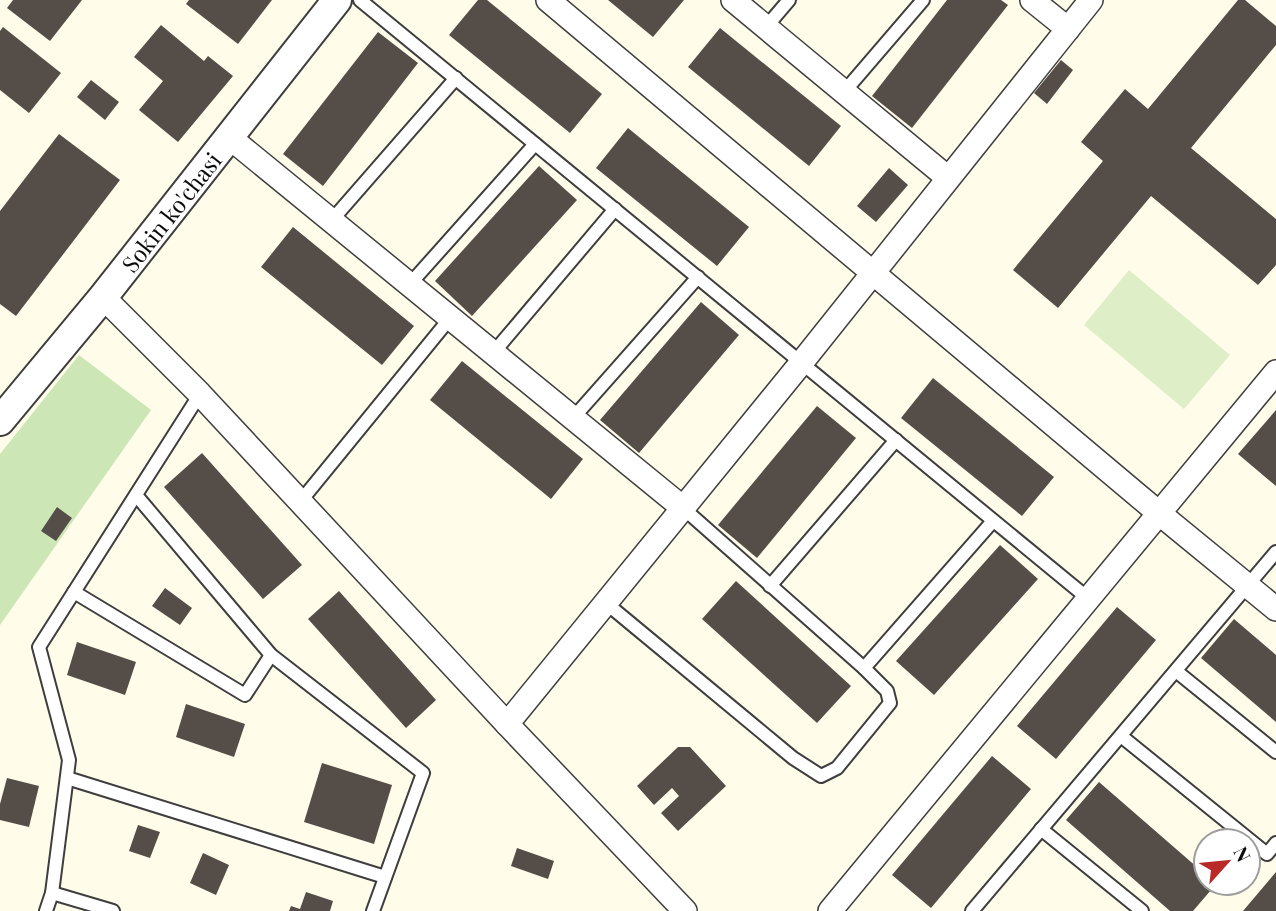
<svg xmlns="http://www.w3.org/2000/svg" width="1276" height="911" viewBox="0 0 1276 911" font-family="'Playfair Display',serif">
	<rect width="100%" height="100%" fill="#fffcea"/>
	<path fill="#cce7b5" d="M 79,355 L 151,410 L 0,625 L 0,454 Z"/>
	<path fill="#deefc7" d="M 1129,270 L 1230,355 L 1184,409 L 1084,325 Z"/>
	<g fill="#544d48">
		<path d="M 13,0 L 82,0 L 50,41 L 7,8 Z"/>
		<path d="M 189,0 L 272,0 L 238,44 L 186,4 Z"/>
		<path d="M 478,0 L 487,0 L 602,94 L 570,133 L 449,35 Z"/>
		<path d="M 608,0 L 684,0 L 653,37 Z"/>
		<path d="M 947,0 L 1001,0 L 1008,5 L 912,128 L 872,96 Z"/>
		<path d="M 1238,0 L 1245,0 L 1276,26 L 1276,45 L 1191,148 L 1276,219 L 1276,265 L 1258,285 L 1151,196 L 1058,308 L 1013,270 L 1103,161 L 1081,142 L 1125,89 L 1148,109 Z"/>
		<path d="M 161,25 L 204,61 L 208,56 L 233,76 L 178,142 L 139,110 L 163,81 L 134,57 Z"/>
		<path d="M 3,27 L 61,73 L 29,113 L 0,90 L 0,31 Z"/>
		<path d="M 720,28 L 841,126 L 809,166 L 688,67 Z"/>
		<path d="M 378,32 L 418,63 L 323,186 L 283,154 Z"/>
		<path d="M 1061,60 L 1073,70 L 1047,104 L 1034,93 Z"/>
		<path d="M 91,80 L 119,102 L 105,120 L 77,97 Z"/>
		<path d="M 628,128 L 749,227 L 717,266 L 596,168 Z"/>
		<path d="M 59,134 L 120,180 L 16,316 L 0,304 L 0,211 Z"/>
		<path d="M 539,166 L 577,200 L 472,316 L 435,281 Z"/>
		<path d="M 889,168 L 908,185 L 876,222 L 857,206 Z"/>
		<path d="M 293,227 L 414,326 L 382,365 L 261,267 Z"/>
		<path d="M 701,302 L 739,335 L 639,453 L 600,420 Z"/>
		<path d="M 462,361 L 583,459 L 551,499 L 430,400 Z"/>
		<path d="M 933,378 L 1054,477 L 1022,516 L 901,418 Z"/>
		<path d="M 817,406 L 856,438 L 757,558 L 718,525 Z"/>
		<path d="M 1276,410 L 1276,486 L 1238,454 Z"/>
		<path d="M 202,453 L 302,565 L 263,599 L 164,487 Z"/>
		<path d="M 57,507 L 72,518 L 56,541 L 41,531 Z"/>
		<path d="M 1000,545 L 1038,579 L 934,695 L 896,661 Z"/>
		<path d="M 736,581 L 851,686 L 817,723 L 702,619 Z"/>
		<path d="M 165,588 L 192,608 L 180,625 L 152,606 Z"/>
		<path d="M 339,591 L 436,700 L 406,728 L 308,619 Z"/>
		<path d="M 1117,607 L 1156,640 L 1056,759 L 1017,726 Z"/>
		<path d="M 1234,619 L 1276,655 L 1276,722 L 1201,658 Z"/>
		<path d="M 77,642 L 136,662 L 125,695 L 67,675 Z"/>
		<path d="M 186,704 L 245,724 L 234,757 L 176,737 Z"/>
		<path d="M 678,747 L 690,747 L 726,786 L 678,831 L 661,813 L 679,796 L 672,788 L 654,805 L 637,786 Z"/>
		<path d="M 992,756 L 1031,789 L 931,908 L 892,875 Z"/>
		<path d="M 322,763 L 392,785 L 374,844 L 304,822 Z"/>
		<path d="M 7,778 L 39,786 L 29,827 L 0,820 L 0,804 Z"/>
		<path d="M 1099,782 L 1206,875 L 1206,883 L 1217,883 L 1193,911 L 1170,911 L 1066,820 Z"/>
		<path d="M 138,825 L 160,832 L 150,858 L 129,851 Z"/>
		<path d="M 517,848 L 554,861 L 548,879 L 511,866 Z"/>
		<path d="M 203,853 L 229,865 L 216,895 L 190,883 Z"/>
		<path d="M 1276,872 L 1276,911 L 1243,911 Z"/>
		<path d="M 306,892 L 333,901 L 330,911 L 289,911 L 291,906 L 300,909 Z"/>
	</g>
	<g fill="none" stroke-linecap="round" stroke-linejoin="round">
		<g stroke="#3e3e3e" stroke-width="16">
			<g id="service">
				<path d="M 360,0 L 1090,600"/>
				<path d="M 766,27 L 789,0"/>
				<path d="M 844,92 L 923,0"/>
				<path d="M 332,220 L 456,78"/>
				<path d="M 410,284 L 535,144"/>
				<path d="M 494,352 L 615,209"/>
				<path d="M 574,417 L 698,277"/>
				<path d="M 136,495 L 271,655 L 423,773 L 373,911"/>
				<path d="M 300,502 L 451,317"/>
				<path d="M 683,508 L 864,668 L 993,521"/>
				<path d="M 770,586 L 896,440"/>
				<path d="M 74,592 L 245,695 L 271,655"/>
				<path d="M 606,603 L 793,758 L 821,776 L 837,768 L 890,703 L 887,691 L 864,668"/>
				<path d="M 1176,671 L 1276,752"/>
				<path d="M 1121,736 L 1267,854 L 1276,843"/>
				<path d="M 67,778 L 385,877"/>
				<path d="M 1041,829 L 1142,911"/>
				<path d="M 52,893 L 113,911"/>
				<path d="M 46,911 L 52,893 L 69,760 L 39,647 L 200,394"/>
				<path d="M 972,911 L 1276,552"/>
			</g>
		</g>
		<g stroke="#3e3e3e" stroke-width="26">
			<g id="minor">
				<path d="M 548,0 L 1160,514 L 1276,609"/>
				<path d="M 733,0 L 948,178"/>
				<path d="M 1032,0 L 1068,29"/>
				<path d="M 229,137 L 683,508"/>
				<path d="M 103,297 L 200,394 L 507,724 L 685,911"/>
				<path d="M 507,724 L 802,362 L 1091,0"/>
				<path d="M 830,911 L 1276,372"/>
			</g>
		</g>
		<g stroke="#3e3e3e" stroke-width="32">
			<g id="tertiary">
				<path id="s1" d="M 0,421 L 103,297 L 337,0"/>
			</g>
		</g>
		<use href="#service" stroke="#fff" stroke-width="12"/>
		<use href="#minor" stroke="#fff" stroke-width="23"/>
		<use href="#tertiary" stroke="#fff" stroke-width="28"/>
	</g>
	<g text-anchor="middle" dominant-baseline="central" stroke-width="7" stroke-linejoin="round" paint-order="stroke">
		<g font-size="23" fill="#0b0b0b" stroke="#fff">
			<text stroke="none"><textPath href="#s1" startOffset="270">Sokin ko'chasi</textPath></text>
		</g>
	</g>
	<g transform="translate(1227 862) rotate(63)"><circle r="33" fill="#ffffff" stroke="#9d9d9d" stroke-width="2"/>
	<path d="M0-5L12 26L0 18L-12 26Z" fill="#b82927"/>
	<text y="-10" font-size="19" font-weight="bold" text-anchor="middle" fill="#0b0b0b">N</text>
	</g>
</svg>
